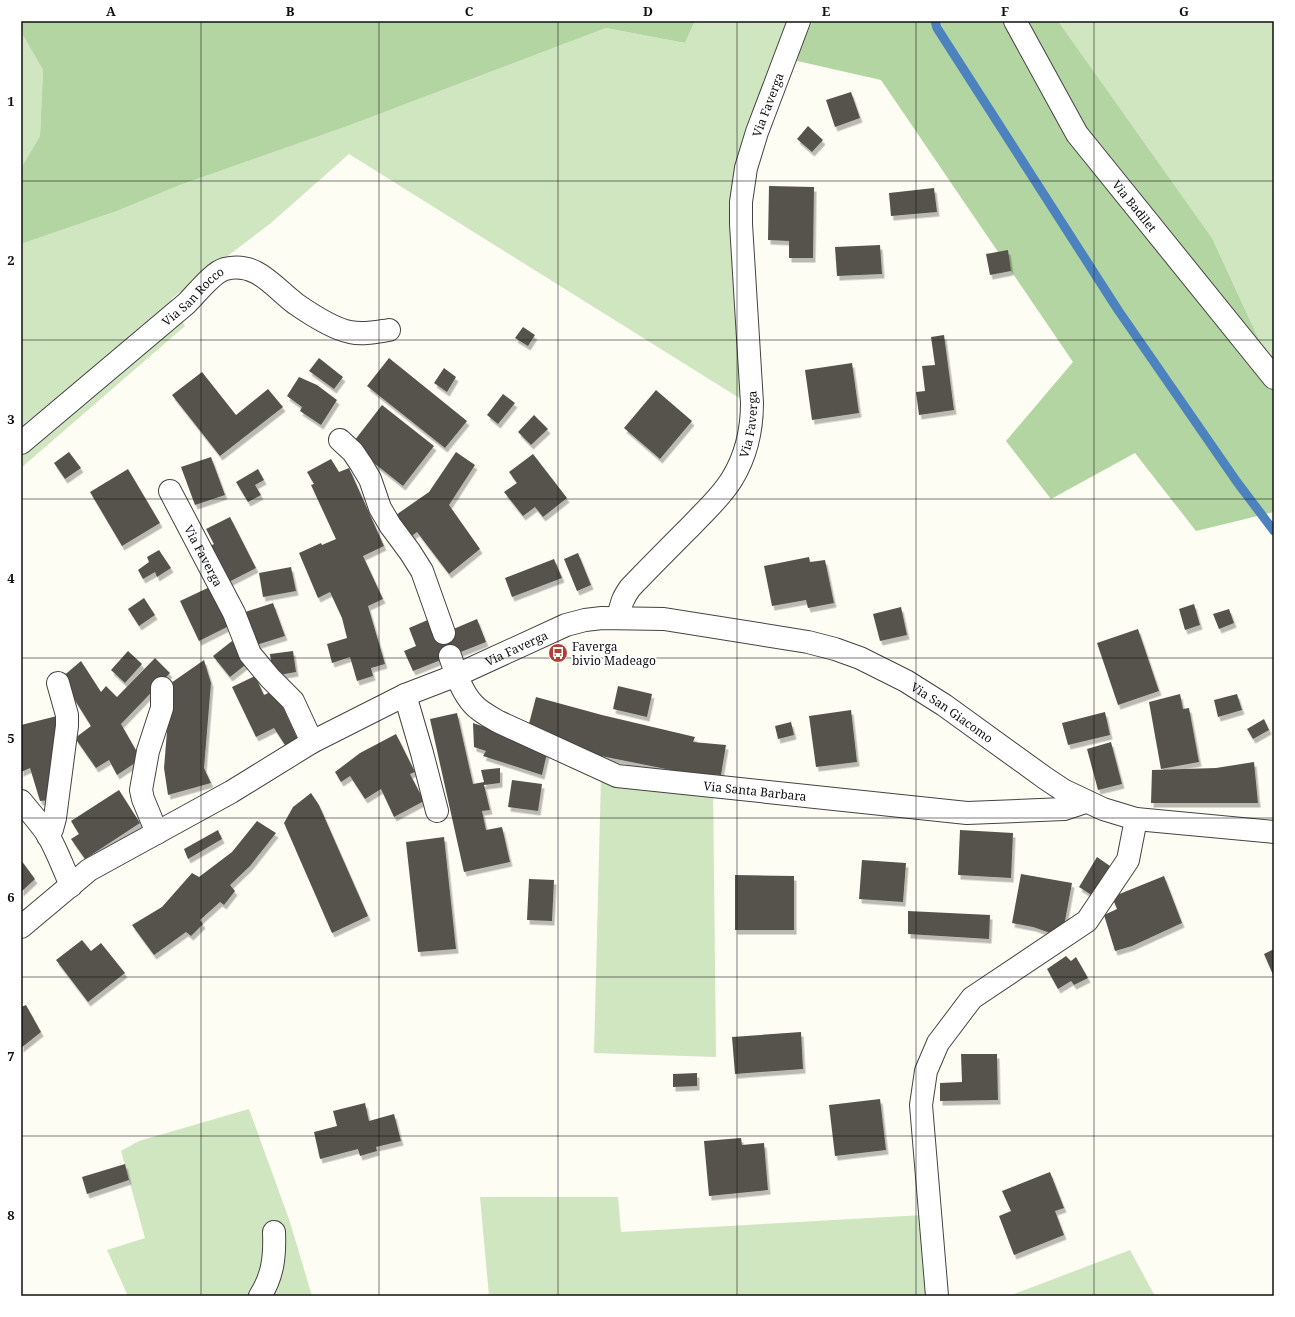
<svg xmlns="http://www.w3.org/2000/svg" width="1295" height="1317" viewBox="0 0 1295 1317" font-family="'Noto Serif',serif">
	<defs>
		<filter id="shadow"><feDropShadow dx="2.5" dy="4.5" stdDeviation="0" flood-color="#0004"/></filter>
	</defs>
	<rect width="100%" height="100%" fill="#fefdf4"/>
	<g fill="#cfe6c0">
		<path d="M 695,21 L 813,21 L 793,60 L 753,163 L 748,243 L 760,411 L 349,154 L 271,223 L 171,299 L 185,326 L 21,468 L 21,244 L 117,211 L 180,185 L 345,127 L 606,28 L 685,43 Z"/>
		<path d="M 1058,21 L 1274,21 L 1274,372 L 1212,238 Z"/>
		<path d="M 21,32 L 43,70 L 40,136 L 21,168 Z"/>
		<path d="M 601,777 L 713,779 L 716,1057 L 594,1053 Z"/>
		<path d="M 249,1109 L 290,1222 L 312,1296 L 128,1296 L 107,1250 L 145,1238 L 121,1151 L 139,1141 Z"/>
		<path d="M 480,1197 L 618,1197 L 621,1232 L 923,1215 L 930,1296 L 489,1296 Z"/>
		<path d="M 1130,1250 L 1155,1296 L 1009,1296 Z"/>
	</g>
	<g fill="#b2d5a1">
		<path d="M 21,21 L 695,21 L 685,43 L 606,28 L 345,127 L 180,185 L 117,211 L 21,244 L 21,168 L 40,136 L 43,70 L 21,32 Z"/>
		<path d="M 813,21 L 1058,21 L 1212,238 L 1274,372 L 1274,512 L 1196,531 L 1135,453 L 1051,499 L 1006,441 L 1073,362 L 881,80 L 793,60 Z"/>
	</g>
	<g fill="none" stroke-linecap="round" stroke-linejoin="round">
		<path stroke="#4c83bf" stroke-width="9" d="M 935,21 L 937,28 L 1118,310 L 1237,482 L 1274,531"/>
	</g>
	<g fill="#57524d" filter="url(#shadow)">
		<path d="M 851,92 L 860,118 L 835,127 L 826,100 Z"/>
		<path d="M 808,126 L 823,140 L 812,152 L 797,139 Z"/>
		<path d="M 769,186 L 814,187 L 813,258 L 789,258 L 789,241 L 768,240 Z"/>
		<path d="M 934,188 L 937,212 L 891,216 L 889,193 Z"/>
		<path d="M 880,245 L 882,274 L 837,276 L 835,247 Z"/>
		<path d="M 1008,250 L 1011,271 L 990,275 L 986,254 Z"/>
		<path d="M 523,327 L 535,335 L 528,346 L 515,338 Z"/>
		<path d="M 944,335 L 954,410 L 919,415 L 916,392 L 925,391 L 922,366 L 935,365 L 931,337 Z"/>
		<path d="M 319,358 L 343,377 L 334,389 L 309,371 Z"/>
		<path d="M 389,358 L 467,421 L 445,448 L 367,386 Z"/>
		<path d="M 852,363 L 859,413 L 812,420 L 805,370 Z"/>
		<path d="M 444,368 L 456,377 L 447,392 L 434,383 Z"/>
		<path d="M 202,372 L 236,415 L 268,389 L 283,407 L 220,456 L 172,395 Z"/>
		<path d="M 299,377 L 317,385 L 337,400 L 321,425 L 300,411 L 302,407 L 287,396 Z"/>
		<path d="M 656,390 L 692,421 L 660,459 L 624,428 Z"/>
		<path d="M 503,394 L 515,403 L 498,424 L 487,415 Z"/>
		<path d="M 382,405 L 434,446 L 403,486 L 351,445 Z"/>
		<path d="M 534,415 L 548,429 L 531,445 L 518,432 Z"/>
		<path d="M 69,452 L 81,468 L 65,479 L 54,463 Z"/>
		<path d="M 456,452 L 475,465 L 449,505 L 480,549 L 449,574 L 417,532 L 409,538 L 393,517 L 429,492 Z"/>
		<path d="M 533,454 L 567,498 L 543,517 L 535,507 L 523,516 L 504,492 L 517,483 L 509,472 Z"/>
		<path d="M 211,457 L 225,495 L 195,505 L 181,467 Z"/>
		<path d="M 331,459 L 339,472 L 349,468 L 384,546 L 363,556 L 383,599 L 368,606 L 385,664 L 371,668 L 373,676 L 357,681 L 350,657 L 332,663 L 327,644 L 347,638 L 342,618 L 330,592 L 318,598 L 299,553 L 321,543 L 322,545 L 336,539 L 311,485 L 314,484 L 307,472 Z"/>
		<path d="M 128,469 L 160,523 L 122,546 L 90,492 Z"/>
		<path d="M 258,469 L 264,480 L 255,485 L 261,495 L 248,502 L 236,482 Z"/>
		<path d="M 230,517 L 256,568 L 223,585 L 204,549 L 214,544 L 206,529 Z"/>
		<path d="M 159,550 L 171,568 L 157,577 L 155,572 L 143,579 L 138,570 L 149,562 L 147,557 Z"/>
		<path d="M 578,553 L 591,585 L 577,591 L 564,559 Z"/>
		<path d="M 809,557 L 810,562 L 825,560 L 834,603 L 808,608 L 806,600 L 772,606 L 764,566 Z"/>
		<path d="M 554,559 L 562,578 L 512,597 L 505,578 Z"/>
		<path d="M 291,567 L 296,591 L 263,597 L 259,573 Z"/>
		<path d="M 214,585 L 233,624 L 199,641 L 180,601 Z"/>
		<path d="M 144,598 L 155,615 L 139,626 L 128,609 Z"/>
		<path d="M 273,603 L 285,636 L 253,646 L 242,613 Z"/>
		<path d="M 1194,604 L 1200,625 L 1185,630 L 1179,609 Z"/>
		<path d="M 901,607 L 907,635 L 880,641 L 873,614 Z"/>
		<path d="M 1229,609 L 1234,623 L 1219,629 L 1213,614 Z"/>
		<path d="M 430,619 L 437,636 L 477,619 L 486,642 L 413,671 L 404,651 L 416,646 L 409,628 Z"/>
		<path d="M 1138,629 L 1159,691 L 1118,705 L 1097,643 Z"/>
		<path d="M 232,641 L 249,662 L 230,677 L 213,656 Z"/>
		<path d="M 128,651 L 142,664 L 125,683 L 111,670 Z"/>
		<path d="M 293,651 L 296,672 L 273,676 L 270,654 Z"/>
		<path d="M 155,658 L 170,673 L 121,724 L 141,759 L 117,775 L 109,760 L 96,768 L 75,738 L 91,726 L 61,678 L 81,661 L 101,692 L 106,686 L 117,697 Z"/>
		<path d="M 204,660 L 211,683 L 204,768 L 211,783 L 168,795 L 164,768 L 171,683 Z"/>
		<path d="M 255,676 L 264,695 L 275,690 L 298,740 L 285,745 L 274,728 L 256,737 L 232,687 Z"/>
		<path d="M 618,686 L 652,694 L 647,717 L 613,709 Z"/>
		<path d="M 1180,694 L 1183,709 L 1189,708 L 1199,762 L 1161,769 L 1149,702 Z"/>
		<path d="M 1237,694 L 1242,710 L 1218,717 L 1214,700 Z"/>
		<path d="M 536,697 L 602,715 L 695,737 L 693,742 L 726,745 L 721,775 L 686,773 L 591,754 L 526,735 Z"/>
		<path d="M 851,710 L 857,762 L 816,767 L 809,716 Z"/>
		<path d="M 1105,712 L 1110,735 L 1068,745 L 1062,723 Z"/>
		<path d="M 457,713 L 473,784 L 484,782 L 481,770 L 500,768 L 500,783 L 484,785 L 490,810 L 482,811 L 486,830 L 502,827 L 510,862 L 464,872 L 430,719 Z"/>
		<path d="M 57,716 L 51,800 L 40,801 L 30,768 L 21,772 L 21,725 Z"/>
		<path d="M 1264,719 L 1269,730 L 1253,739 L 1247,729 Z"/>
		<path d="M 791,722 L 794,735 L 778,739 L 775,726 Z"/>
		<path d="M 473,723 L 548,749 L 542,775 L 483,756 L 486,751 L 474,747 Z"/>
		<path d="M 396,734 L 415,772 L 410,774 L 424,801 L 394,817 L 381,789 L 365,799 L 350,776 L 341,782 L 335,772 L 360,753 Z"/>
		<path d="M 1111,742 L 1122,784 L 1098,790 L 1087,749 Z"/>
		<path d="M 1254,762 L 1258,803 L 1151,803 L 1152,770 L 1216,768 Z"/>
		<path d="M 512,780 L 542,784 L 538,811 L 508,807 Z"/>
		<path d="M 119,790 L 140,823 L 85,859 L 71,839 L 79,834 L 71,821 Z"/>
		<path d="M 311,793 L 319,805 L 368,916 L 332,933 L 284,823 L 293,807 Z"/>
		<path d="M 257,821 L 276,833 L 250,866 L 230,885 L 235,891 L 224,905 L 220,902 L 200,920 L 203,924 L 191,936 L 186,932 L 154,955 L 132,925 L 162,907 L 192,873 L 199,877 L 232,852 Z"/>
		<path d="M 218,830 L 222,839 L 188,859 L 184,849 Z"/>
		<path d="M 960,830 L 1013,833 L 1011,878 L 958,875 Z"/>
		<path d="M 444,837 L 456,949 L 418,952 L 406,842 Z"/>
		<path d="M 1097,857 L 1110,866 L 1093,896 L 1079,887 Z"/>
		<path d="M 21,860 L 35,879 L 21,892 Z"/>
		<path d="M 862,860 L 906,863 L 903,902 L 859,899 Z"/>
		<path d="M 1021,874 L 1072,883 L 1062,937 L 1033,927 L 1012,923 Z"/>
		<path d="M 735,875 L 794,876 L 794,930 L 735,930 Z"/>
		<path d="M 1164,876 L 1182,923 L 1132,946 L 1115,951 L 1104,915 L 1117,909 L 1112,897 Z"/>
		<path d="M 529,879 L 554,880 L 552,921 L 527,920 Z"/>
		<path d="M 908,911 L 990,915 L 989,939 L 908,934 Z"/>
		<path d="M 82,940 L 91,951 L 101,943 L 125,973 L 88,1002 L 56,960 Z"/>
		<path d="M 1274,949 L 1274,977 L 1264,954 Z"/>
		<path d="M 1066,956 L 1071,961 L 1076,957 L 1088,978 L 1074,985 L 1071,981 L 1058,989 L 1047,969 Z"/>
		<path d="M 26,1005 L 41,1032 L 21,1048 L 21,1007 Z"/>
		<path d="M 801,1032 L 803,1069 L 735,1074 L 732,1037 Z"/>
		<path d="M 961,1054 L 997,1054 L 998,1100 L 940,1101 L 940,1083 L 962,1082 Z"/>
		<path d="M 697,1073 L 697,1086 L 673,1087 L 673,1074 Z"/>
		<path d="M 880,1099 L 886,1150 L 835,1156 L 829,1105 Z"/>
		<path d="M 365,1103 L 369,1121 L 394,1114 L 401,1141 L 376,1147 L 377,1151 L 360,1156 L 358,1149 L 320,1159 L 314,1132 L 337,1126 L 333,1111 Z"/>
		<path d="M 741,1138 L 742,1145 L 764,1143 L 768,1190 L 709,1196 L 704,1141 Z"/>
		<path d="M 125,1164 L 129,1180 L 87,1194 L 82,1177 Z"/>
		<path d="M 1050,1172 L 1064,1208 L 1055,1211 L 1064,1235 L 1014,1255 L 999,1216 L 1011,1211 L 1002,1191 Z"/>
	</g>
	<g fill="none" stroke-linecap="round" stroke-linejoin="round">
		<g stroke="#434343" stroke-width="24">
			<g id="minor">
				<path id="s1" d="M 1015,21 L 1077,134 L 1274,378"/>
				<path d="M 340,440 L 353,452 L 361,464 L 370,479 L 380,508 L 390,525 L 410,552 L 422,571 L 444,633"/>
				<path id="s2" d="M 21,443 L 187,303 C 196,294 213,272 225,269 C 257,261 273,287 296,304 C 309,313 334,329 350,332 C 363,335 376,332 389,330"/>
				<path id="s3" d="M 170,491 L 234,613 L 250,654 L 270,678 L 293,701 L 312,742"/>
				<path id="s4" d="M 619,617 C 620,605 623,598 630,588 C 650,567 671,546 692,525 C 706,510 721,497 732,479 C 746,456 752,429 752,403 L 741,224 L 741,202 L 746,168 L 757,132 L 799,21"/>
				<path id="s5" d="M 450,656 C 456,673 461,691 473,704 C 480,712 490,717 499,722 L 617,776 L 967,813 L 1064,809 L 1085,802"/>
				<path d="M 405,695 L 422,753 L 437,811"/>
				<path d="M 21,801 C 30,812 40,823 48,835 C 57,851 64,869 71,886"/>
				<path d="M 157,833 L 143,799 L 141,790 L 148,751 L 162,708 L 162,688"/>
				<path d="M 48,836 L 52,829 L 55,818 L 67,726 L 67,715 L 58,683"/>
				<path id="s6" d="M 21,927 L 89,870 L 231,792 L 312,742 L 405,695 L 457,675 L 566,625 L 585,620 L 602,618 L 664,619 L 808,642 L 835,649 L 860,658 L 906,681 L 944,705 L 1045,778 L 1063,790 L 1103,809 L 1136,819 L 1274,832"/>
				<path d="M 260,1296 C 273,1276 275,1256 274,1232"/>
				<path d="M 937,1296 L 921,1105 L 926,1071 L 938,1043 L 972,998 L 1087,921 L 1128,860 L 1136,819"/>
			</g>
		</g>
		<use href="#minor" stroke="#fff" stroke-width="22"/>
	</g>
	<path fill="none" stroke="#101010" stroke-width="1" stroke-opacity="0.55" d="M 201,21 L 201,1296M 379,21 L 379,1296M 558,21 L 558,1296M 737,21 L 737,1296M 916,21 L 916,1296M 1094,21 L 1094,1296M 21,181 L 1274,181M 21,340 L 1274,340M 21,499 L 1274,499M 21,658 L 1274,658M 21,818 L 1274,818M 21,977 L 1274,977M 21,1136 L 1274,1136"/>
	<defs>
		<g id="bus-disc" transform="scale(1)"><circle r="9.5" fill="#b23f36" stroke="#fff"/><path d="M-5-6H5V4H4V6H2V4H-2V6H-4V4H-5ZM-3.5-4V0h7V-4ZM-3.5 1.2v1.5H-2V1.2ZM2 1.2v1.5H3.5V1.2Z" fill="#fff"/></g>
	</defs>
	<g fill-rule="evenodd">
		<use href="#bus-disc" x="558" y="653"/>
	</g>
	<g text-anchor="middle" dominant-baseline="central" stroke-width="4" stroke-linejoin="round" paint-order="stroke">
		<g font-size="12" fill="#101010" stroke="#fff">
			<text stroke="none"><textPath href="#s4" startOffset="563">Via Faverga</textPath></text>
			<text stroke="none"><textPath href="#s1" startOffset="221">Via Badilet</textPath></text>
			<text stroke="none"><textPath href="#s2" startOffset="226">Via San Rocco</textPath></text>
			<text stroke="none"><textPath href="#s4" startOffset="239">Via Faverga</textPath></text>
			<text stroke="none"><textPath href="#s3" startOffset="73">Via Faverga</textPath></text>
			<text stroke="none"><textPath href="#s6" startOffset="571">Via Faverga</textPath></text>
			<text stroke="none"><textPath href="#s6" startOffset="1032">Via San Giacomo</textPath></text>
			<text stroke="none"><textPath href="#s5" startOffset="354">Via Santa Barbara</textPath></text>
		</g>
		<g font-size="12" fill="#101010" stroke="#fff" text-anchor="start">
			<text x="572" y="646">Faverga<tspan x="572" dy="14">bivio Madeago</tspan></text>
		</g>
	</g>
	<rect width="1295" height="1317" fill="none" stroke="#ffffff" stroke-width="44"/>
	<rect x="22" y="22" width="1251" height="1273" fill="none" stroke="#101010" stroke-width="1.5"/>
	<g font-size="13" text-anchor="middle" font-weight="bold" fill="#101010">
		<text x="111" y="16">A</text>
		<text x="290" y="16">B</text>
		<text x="469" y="16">C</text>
		<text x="648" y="16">D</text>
		<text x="826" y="16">E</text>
		<text x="1005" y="16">F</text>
		<text x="1184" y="16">G</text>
		<text x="11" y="106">1</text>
		<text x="11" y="265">2</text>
		<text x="11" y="424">3</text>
		<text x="11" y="583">4</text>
		<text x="11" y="743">5</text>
		<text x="11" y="902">6</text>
		<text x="11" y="1061">7</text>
		<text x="11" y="1220">8</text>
	</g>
</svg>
